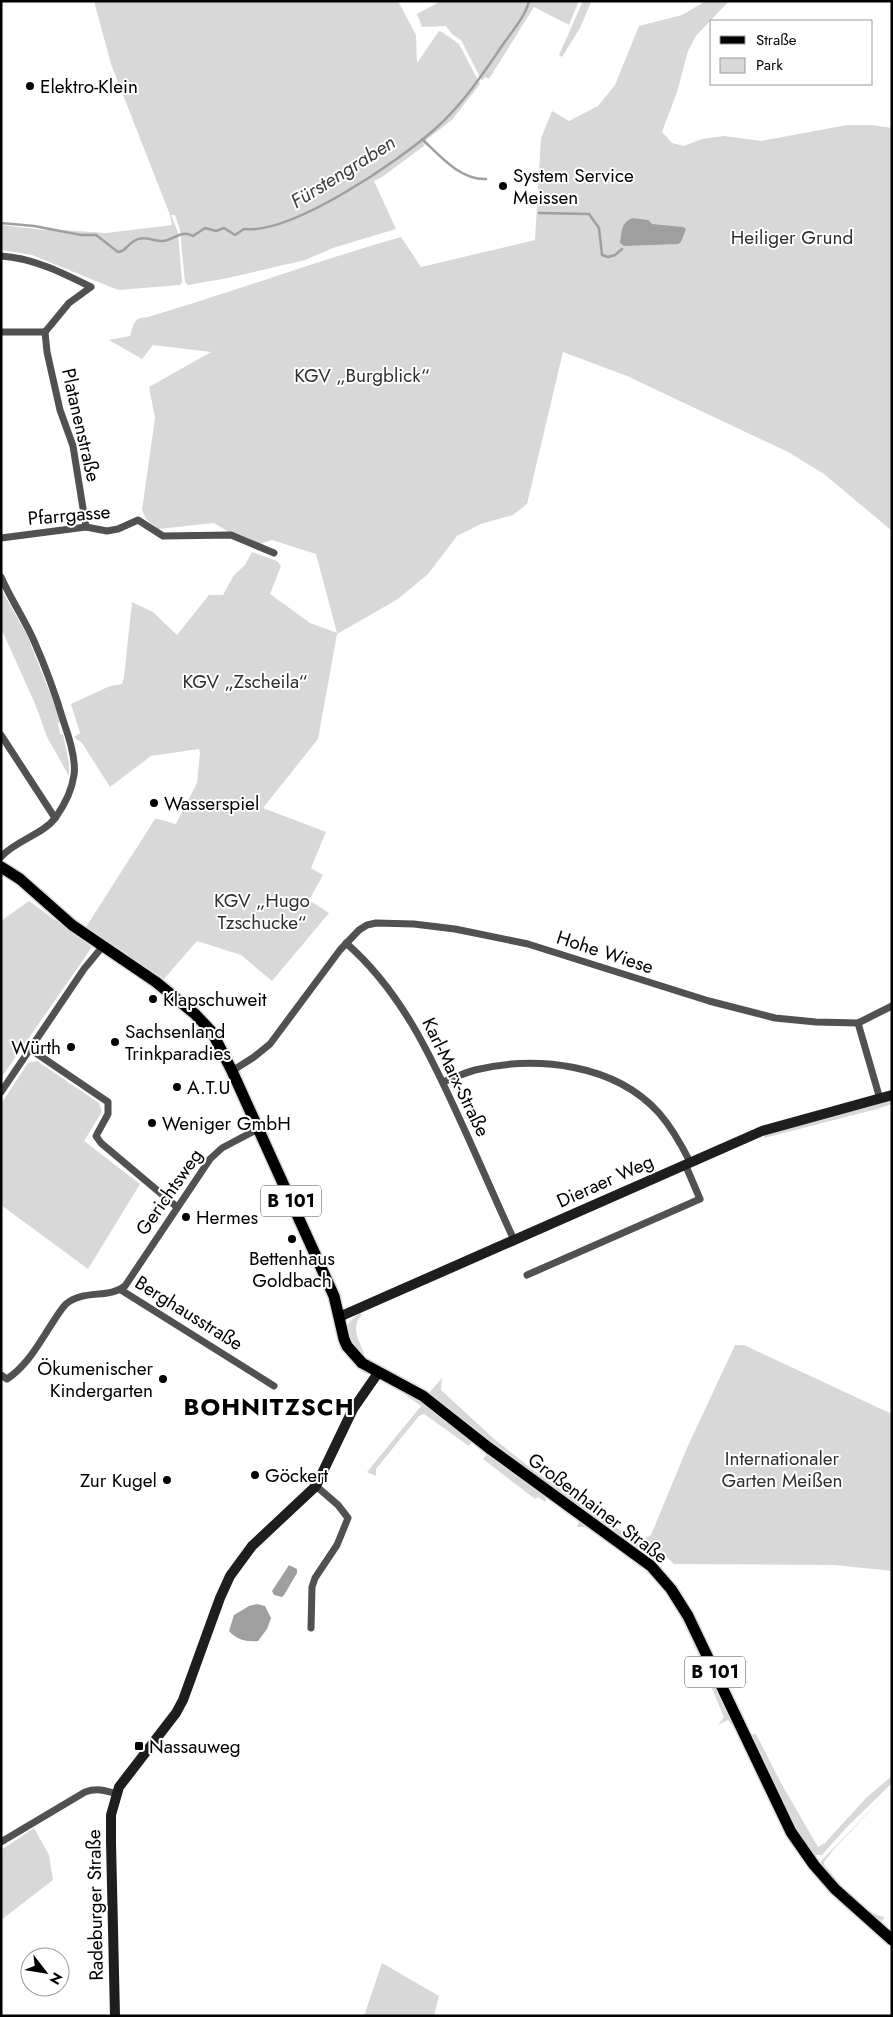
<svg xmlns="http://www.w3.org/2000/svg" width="893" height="2017" viewBox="0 0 893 2017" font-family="Jost,sans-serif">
	<rect width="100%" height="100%" fill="#fff"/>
	<g fill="#d8d8d8">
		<path d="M 94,1 L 398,1 L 416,35 L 417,63 L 439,31 L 442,32 L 459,44 L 480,84 L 452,120 L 426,140 L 424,146 L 382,177 L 374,181 L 396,229 L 333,248 L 305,260 L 228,278 L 188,285 L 185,282 L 180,230 L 175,215 L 171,215 L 178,232 L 182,282 L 180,285 L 118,290 L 32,255 L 1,250 L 1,225 L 45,230 L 48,229 L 106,233 L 172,225 L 170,215 L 111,64 Z"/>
		<path d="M 441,1 L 579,1 L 569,25 L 534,7 L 489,79 L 485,77 L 482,81 L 461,40 L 452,34 L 446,26 L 422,27 L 417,14 Z"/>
		<path d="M 583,1 L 591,2 L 580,28 L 562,57 L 559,55 Z"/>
		<path d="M 706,1 L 729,1 L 696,36 L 688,51 L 677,92 L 662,132 L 672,143 L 684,146 L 702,139 L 724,136 L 761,141 L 847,125 L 872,125 L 892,128 L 892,531 L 824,474 L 788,452 L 627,376 L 563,352 L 527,504 L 513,515 L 481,524 L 457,536 L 428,574 L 398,599 L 337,634 L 318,739 L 263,808 L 326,832 L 311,868 L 323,875 L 309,900 L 329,913 L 272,981 L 241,955 L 197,941 L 164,979 L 86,927 L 155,819 L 158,819 L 176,824 L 197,783 L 200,753 L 199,749 L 151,756 L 110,787 L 82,743 L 74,737 L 80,733 L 71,704 L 110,686 L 122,684 L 124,677 L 132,602 L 153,612 L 177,635 L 209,595 L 223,595 L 234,575 L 245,565 L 252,552 L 277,561 L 281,566 L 270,594 L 310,623 L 337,633 L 316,554 L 272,540 L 252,546 L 214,523 L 158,529 L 146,519 L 142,510 L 155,418 L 149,387 L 211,352 L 153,345 L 142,359 L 109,340 L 130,336 L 134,323 L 139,318 L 148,317 C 233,292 316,261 401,237 L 421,267 L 535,240 L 541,138 L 552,111 L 569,121 L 598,106 L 615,85 L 639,26 L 682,15 Z"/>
		<path d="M 1,589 L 27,635 L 57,711 L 60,722 L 58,723 L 60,734 L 63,734 L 69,763 L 69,776 L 47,737 L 36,706 L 1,628 Z"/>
		<path d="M 29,901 L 92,947 L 1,1078 L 1,921 Z"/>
		<path d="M 37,1061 L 99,1103 L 102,1112 L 84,1141 L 140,1184 L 88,1269 L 1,1205 L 1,1104 L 28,1063 Z"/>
		<path d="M 892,1098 L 892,1104 L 877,1109 L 764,1138 L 765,1132 Z"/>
		<path d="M 360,1313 L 362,1315 C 350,1327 359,1340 364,1353 L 362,1356 L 353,1345 L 347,1328 L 350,1321 Z"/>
		<path d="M 735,1345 L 744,1345 L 892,1414 L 892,1571 L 835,1565 L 674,1564 L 656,1547 L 650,1552 L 645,1553 L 565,1498 L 429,1393 L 442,1378 L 441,1390 L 493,1438 L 533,1470 L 610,1524 L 636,1540 L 643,1540 L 651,1535 L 687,1448 Z"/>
		<path d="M 403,1388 L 472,1441 L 469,1446 L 424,1414 L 419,1416 L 376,1469 L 376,1476 L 367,1472 L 421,1406 L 400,1391 Z"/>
		<path d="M 487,1454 L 545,1496 L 546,1502 L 538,1497 L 535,1499 L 483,1459 Z"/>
		<path d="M 564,1509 L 651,1572 L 679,1608 L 735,1724 L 732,1725 L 728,1720 L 718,1725 L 724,1717 C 707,1678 688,1622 663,1589 C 643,1563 612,1545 585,1527 L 577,1527 L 579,1522 L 562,1510 Z"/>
		<path d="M 753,1734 L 756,1734 L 782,1785 L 818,1847 L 825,1843 L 866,1798 L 892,1776 L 892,1783 L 846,1828 L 822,1855 L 813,1855 C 788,1818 770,1776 750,1736 Z"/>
		<path d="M 892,1788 L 834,1849 L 824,1862 L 824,1865 C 838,1881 864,1915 885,1917 L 880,1923 L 841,1888 L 820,1863 L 822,1860 Z"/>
		<path d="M 34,1828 L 49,1855 L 53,1880 L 1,1920 L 1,1850 Z"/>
		<path d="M 382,1963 L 439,1996 L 434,2016 L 364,2016 Z"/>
	</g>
	<g fill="#9f9f9f">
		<path d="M 633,218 L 648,220 L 652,224 L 683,227 L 686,229 L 681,242 L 678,244 L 624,246 L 620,243 C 622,231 621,222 633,218 Z"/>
		<path d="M 289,1565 L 297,1569 L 297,1573 L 284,1595 L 282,1597 L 274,1595 L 272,1591 Z"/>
		<path d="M 257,1604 L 265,1606 L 271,1618 L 267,1629 L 258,1641 C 246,1642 237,1640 229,1631 L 234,1615 L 249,1606 Z"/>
	</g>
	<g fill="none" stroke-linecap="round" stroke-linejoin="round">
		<g stroke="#9f9f9f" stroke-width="2.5">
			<path d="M 422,139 C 440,156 460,180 486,179"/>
			<path d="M 539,213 L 589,214 L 599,228 L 602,255 L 608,257 L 615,255 L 622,249"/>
			<path d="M 1,223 L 34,226 L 81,235 L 96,235 L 118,252 C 126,251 127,245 134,241 C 143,235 153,241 162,241 C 174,241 180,229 193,236 L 205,228 L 216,231 L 224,228 L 235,235 L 244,229 C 291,235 399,161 435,129 C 463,104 483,74 504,43 C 513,30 525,17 529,1"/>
		</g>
		<g stroke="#dbdbdb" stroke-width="14">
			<path id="primary" d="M 1,867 L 20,879 L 72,925 L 156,982 L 195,1014 L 212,1032 L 232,1071 L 324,1274 L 334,1296 L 344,1339 L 347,1346 L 362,1363 L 423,1396 L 489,1448 L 651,1566 L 671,1589 L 688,1616 L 791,1832 L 814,1865 L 835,1889 L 892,1940"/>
		</g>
		<g stroke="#515151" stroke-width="7">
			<path d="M 1,256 C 33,258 63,273 91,287 L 69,303 L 45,332"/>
			<path d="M 1,332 L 45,332"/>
			<path d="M 45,332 L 47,352 L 60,410 L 73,446 L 86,527"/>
			<path d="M 1,538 L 86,527 L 107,531 L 118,529 L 138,520 L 163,536 L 231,535 L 274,553"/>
			<path d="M 1,577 C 11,600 25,620 34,641 C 46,668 56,696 64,723 C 69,737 76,761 74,775 C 72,790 65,804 56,817 C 43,835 16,840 1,857"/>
			<path d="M 1,735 L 55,818"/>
			<path d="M 346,943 C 401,991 431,1056 461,1122 C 479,1161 496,1201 514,1240"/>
			<path d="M 858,1023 L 880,1099"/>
			<path d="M 30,1049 L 108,1102 L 108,1114 L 96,1136 L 101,1143 L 177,1207"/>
			<path d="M 232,1071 L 254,1057 L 270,1044 L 340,950 L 359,930 L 367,925 L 376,923 L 414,924 L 455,929 L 528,944 L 709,1001 L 775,1018 L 816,1022 L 858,1023 L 892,1006"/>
			<path d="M 443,1082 C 454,1078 464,1073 475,1070 C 537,1055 615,1064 659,1113 C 672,1128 681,1144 690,1162"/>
			<path d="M 1,1092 L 84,969 L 103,946"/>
			<path d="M 527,1275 L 700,1199 L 685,1164"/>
			<path d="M 121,1290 L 274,1386"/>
			<path d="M 1,1375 L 7,1379 C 28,1365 39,1343 53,1322 C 57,1316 61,1309 66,1304 C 83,1289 109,1299 125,1286 L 210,1159 L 222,1148 L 258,1129"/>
			<path d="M 311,1628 L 312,1587 L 315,1578 L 337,1545 L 348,1518 L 338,1505 L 316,1486"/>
			<path d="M 1,1842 L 85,1792 C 96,1788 105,1790 116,1794"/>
		</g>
		<g stroke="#1e1e1e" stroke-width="10">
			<path d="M 339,1317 L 762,1131 L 892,1095"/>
			<path d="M 115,2016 L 111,1842 L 111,1815 L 119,1787 L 176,1713 L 183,1700 L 220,1598 L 230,1576 L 252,1546 L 316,1486 L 353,1409 L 378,1373"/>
		</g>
		<use href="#primary" stroke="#000" stroke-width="11"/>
	</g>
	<g fill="#000" stroke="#fff" stroke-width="2">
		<circle cx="30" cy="86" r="5"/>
		<circle cx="503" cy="186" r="5"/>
		<circle cx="154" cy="803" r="5"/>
		<circle cx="153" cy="999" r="5"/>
		<circle cx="115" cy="1042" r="5"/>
		<circle cx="71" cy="1047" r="5"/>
		<circle cx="177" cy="1087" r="5"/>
		<circle cx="152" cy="1123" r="5"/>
		<circle cx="186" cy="1217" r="5"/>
		<circle cx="292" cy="1239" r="5"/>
		<circle cx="163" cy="1379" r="5"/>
		<circle cx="255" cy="1475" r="5"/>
		<circle cx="167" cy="1480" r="5"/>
		<rect x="134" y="1741" width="10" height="10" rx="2.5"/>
	</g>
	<g text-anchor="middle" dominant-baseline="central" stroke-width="4" stroke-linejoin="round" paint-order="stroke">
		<g fill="#fff" stroke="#4c4c4c" stroke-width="1">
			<rect x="261" y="1185.5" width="60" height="31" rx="4"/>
			<rect x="685" y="1656.5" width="60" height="31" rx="4"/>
		</g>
		<g font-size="18" font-weight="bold" fill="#000">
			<text x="291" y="1201">B 101</text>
			<text x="715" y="1672">B 101</text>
		</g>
		<g font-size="19" fill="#000" stroke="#fff" text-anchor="start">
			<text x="40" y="86">Elektro-Klein</text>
			<text x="513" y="175">System Service<tspan x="513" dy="22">Meissen</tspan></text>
			<text x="164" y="803">Wasserspiel</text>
			<text x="163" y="999">Klapschuweit</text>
			<text x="125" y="1031">Sachsenland<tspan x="125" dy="22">Trinkparadies</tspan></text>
			<text x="61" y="1047" text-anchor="end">Würth</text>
			<text x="187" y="1087">A.T.U</text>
			<text x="162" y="1123">Weniger GmbH</text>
			<text x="196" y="1217">Hermes</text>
			<text x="292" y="1258" text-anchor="middle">Bettenhaus<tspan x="292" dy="22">Goldbach</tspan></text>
			<text x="153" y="1368" text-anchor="end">Ökumenischer<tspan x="153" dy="22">Kindergarten</tspan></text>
			<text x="265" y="1475">Göckert</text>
			<text x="157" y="1480" text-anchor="end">Zur Kugel</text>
			<text x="149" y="1746">Nassauweg</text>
		</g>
		<g font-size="19" fill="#2f2f2f" stroke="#fff">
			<text x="792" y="237">Heiliger Grund</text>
			<text x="362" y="375">KGV „Burgblick“</text>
			<text x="245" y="681">KGV „Zscheila“</text>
			<text x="262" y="900">KGV „Hugo<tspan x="262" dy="22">Tzschucke“</tspan></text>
			<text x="782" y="1458">Internationaler<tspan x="782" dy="22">Garten Meißen</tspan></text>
		</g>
		<g font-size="19" fill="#000" stroke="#fff">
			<text transform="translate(81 425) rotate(77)">Platanenstraße</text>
			<text transform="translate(69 515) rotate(-5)">Pfarrgasse</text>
			<text transform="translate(605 952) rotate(18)">Hohe Wiese</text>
			<text transform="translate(456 1077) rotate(64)">Karl-Marx-Straße</text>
			<text transform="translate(605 1181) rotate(-24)">Dieraer Weg</text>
			<text transform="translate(169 1192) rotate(-55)">Gerichtsweg</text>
			<text transform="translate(189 1313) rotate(32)">Berghausstraße</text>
			<text transform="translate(598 1508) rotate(37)">Großenhainer Straße</text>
			<text transform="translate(95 1905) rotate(-91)">Radeburger Straße</text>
		</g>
		<g font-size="20" font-style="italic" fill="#404040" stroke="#fff">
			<text transform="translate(343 172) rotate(-32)">Fürstengraben</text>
		</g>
		<g font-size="24" font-weight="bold" letter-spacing="1" fill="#000" stroke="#fff">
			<text x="269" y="1406">BOHNITZSCH</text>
		</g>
	</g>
	<rect width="893" height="2017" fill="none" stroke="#000000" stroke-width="5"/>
	<rect x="710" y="20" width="162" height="65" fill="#ffffff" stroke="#999999"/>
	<rect x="720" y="36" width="25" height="8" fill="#000000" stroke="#999999"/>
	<text x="756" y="45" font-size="15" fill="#000000">Straße</text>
	<rect x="720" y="58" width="25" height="15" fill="#d8d8d8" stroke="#999999"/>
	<text x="756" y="70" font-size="15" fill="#000000">Park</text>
	<g transform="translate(45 1972) rotate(121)"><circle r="24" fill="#ffffff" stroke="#999999"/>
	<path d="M0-4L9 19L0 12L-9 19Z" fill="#000000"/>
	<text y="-8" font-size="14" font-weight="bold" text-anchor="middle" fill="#000000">N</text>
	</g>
</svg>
